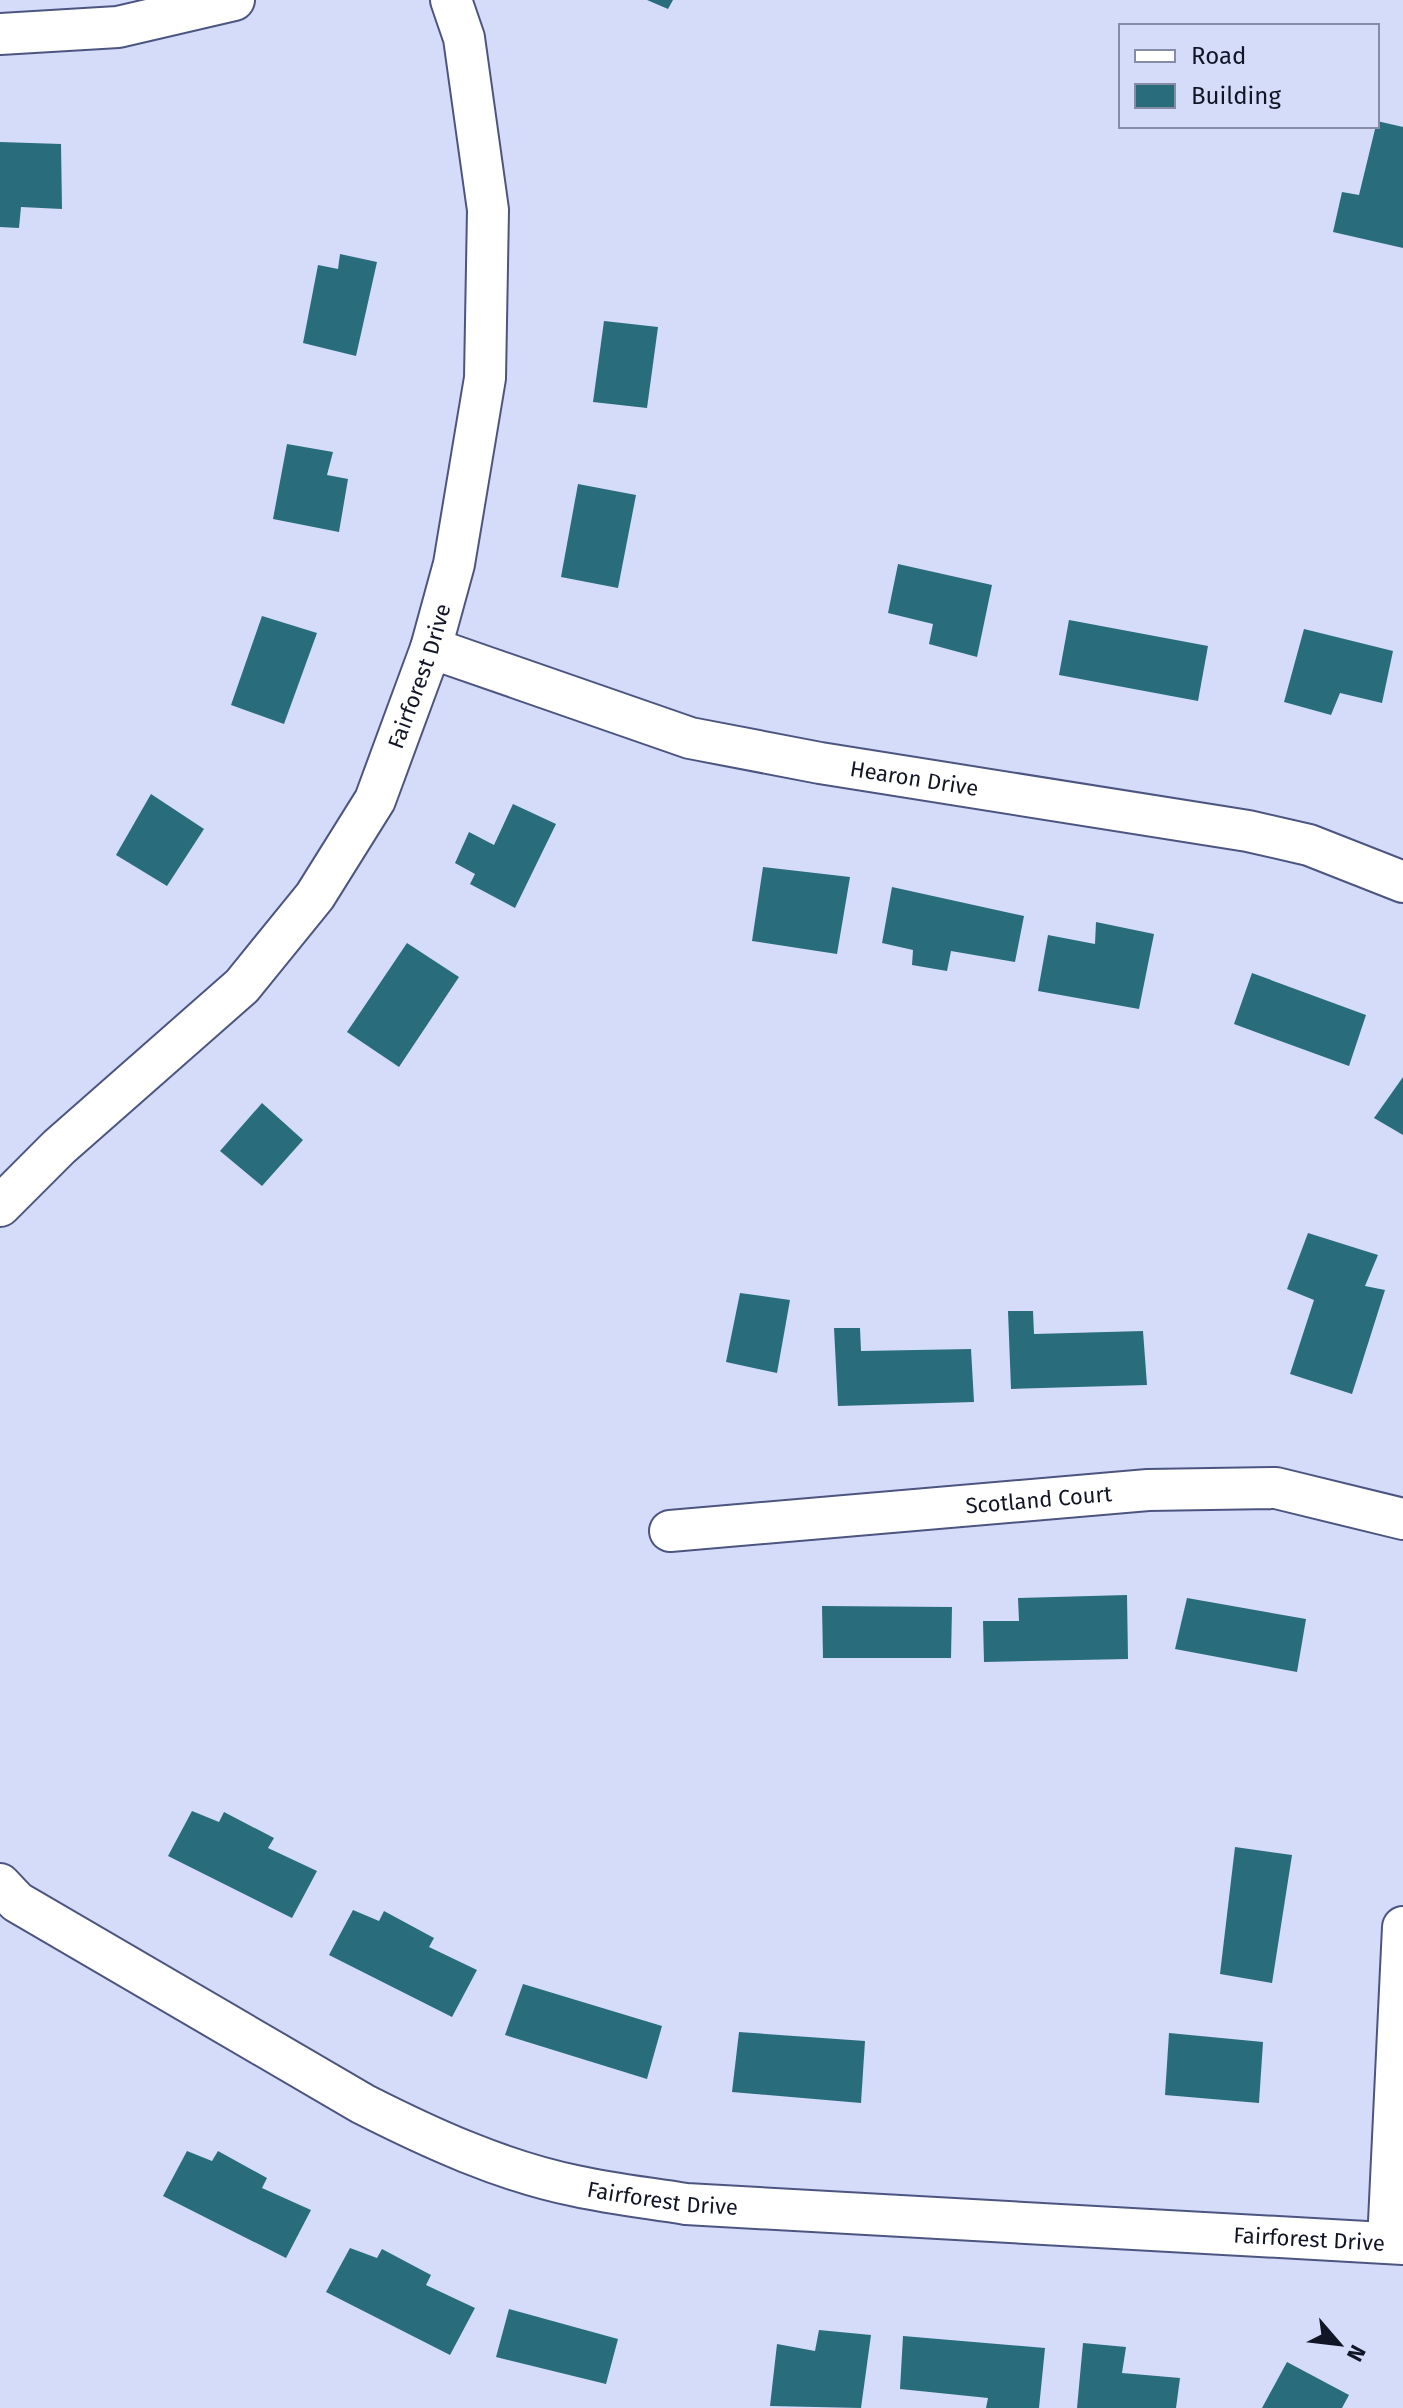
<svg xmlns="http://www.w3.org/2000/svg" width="1403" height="2408" viewBox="0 0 1403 2408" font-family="'Fira Sans',sans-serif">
	<rect width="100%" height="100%" fill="#d4dcfa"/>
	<g fill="#296d7c">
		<path d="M 647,0 L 673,0 L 668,9 Z"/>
		<path d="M 1377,121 L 1403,127 L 1403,248 L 1333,232 L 1342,192 L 1359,195 Z"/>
		<path d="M 0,142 L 61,144 L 62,209 L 21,207 L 19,228 L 0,227 Z"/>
		<path d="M 340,254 L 377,262 L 356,356 L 303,343 L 318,265 L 338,269 Z"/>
		<path d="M 604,321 L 658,327 L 647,408 L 593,402 Z"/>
		<path d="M 287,444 L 333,452 L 327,475 L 348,479 L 339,532 L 273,519 Z"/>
		<path d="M 578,484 L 636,495 L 618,588 L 561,577 Z"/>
		<path d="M 898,564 L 992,585 L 977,657 L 929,644 L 933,624 L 888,613 Z"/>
		<path d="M 262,616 L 317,633 L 284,724 L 231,705 Z"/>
		<path d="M 1069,620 L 1208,646 L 1198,701 L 1059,675 Z"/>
		<path d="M 1304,629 L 1393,651 L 1382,703 L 1340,693 L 1331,715 L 1284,702 Z"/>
		<path d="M 151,794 L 204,829 L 167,886 L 116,855 Z"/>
		<path d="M 513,804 L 556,824 L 515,908 L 470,884 L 475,874 L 455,863 L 469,832 L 494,845 Z"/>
		<path d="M 763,867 L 850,877 L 837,954 L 752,941 Z"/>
		<path d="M 892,887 L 1024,916 L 1015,962 L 951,951 L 947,971 L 912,965 L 913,950 L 882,943 Z"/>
		<path d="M 1096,922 L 1154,934 L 1139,1009 L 1038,991 L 1048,935 L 1095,944 Z"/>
		<path d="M 407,943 L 459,977 L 399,1067 L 347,1032 Z"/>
		<path d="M 1252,973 L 1366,1015 L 1349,1066 L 1234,1024 Z"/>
		<path d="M 1403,1077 L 1403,1135 L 1374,1118 Z"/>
		<path d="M 262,1103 L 303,1140 L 262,1186 L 220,1151 Z"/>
		<path d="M 1308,1233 L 1378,1255 L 1365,1286 L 1385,1290 L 1352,1394 L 1290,1374 L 1314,1300 L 1287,1289 Z"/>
		<path d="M 740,1293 L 790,1300 L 777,1373 L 726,1362 Z"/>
		<path d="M 1008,1311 L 1033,1311 L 1034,1334 L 1143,1331 L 1147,1385 L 1011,1389 Z"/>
		<path d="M 834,1328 L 860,1328 L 861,1351 L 971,1349 L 974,1402 L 838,1406 Z"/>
		<path d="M 1127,1595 L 1128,1659 L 984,1662 L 983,1621 L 1019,1621 L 1018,1598 Z"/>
		<path d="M 1187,1598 L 1306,1619 L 1297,1672 L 1175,1649 Z"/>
		<path d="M 822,1606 L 952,1607 L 951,1658 L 823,1658 Z"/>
		<path d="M 192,1811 L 219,1822 L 224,1812 L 274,1838 L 268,1848 L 317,1871 L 292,1918 L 168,1856 Z"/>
		<path d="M 1235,1847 L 1292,1855 L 1272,1983 L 1220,1974 Z"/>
		<path d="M 353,1910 L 379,1921 L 384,1911 L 434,1938 L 429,1947 L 477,1970 L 452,2017 L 329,1955 Z"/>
		<path d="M 523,1984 L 662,2026 L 647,2079 L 505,2035 Z"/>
		<path d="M 739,2032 L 865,2041 L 861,2103 L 732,2092 Z"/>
		<path d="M 1169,2033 L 1263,2042 L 1259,2103 L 1165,2095 Z"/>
		<path d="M 187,2151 L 212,2161 L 218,2151 L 267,2178 L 262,2188 L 311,2210 L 286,2258 L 163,2196 Z"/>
		<path d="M 350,2248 L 377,2258 L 382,2249 L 431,2275 L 426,2285 L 475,2308 L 450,2355 L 326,2292 Z"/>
		<path d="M 509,2309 L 618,2339 L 606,2384 L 496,2357 Z"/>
		<path d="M 819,2330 L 871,2335 L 861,2408 L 770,2406 L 777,2344 L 815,2351 Z"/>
		<path d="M 903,2336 L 1045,2348 L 1039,2408 L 986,2408 L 988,2398 L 900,2389 Z"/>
		<path d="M 1083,2343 L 1126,2347 L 1122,2373 L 1180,2378 L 1176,2408 L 1077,2408 Z"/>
		<path d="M 1287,2362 L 1349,2395 L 1342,2408 L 1262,2408 Z"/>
	</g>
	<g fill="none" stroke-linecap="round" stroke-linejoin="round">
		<g stroke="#4c5580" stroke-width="44">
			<g id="minor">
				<path d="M 0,34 L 118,27 L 234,0"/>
				<path id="s1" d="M 431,648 L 690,738 L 820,763 L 1248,831 L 1309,845 L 1403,882"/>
				<path id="s2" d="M 0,1206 L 59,1147 L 242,986 L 315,896 L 375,800 L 431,648 L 454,564 L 485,378 L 488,210 L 464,38 L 451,0"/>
				<path id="s3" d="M 670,1531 L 1148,1490 L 1276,1488 L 1403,1519"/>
				<path id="s4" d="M 0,1884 L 17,1902 L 363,2104 C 430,2138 502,2171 576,2186 C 612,2194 649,2198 686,2204 L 1403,2244"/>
				<path d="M 1388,2243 L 1403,1927"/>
			</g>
		</g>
		<use href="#minor" stroke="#fff" stroke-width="40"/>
	</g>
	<g text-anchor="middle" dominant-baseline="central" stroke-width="6" stroke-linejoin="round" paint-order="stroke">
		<g font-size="22" fill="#111526" stroke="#d4dcfa">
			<text stroke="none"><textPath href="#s2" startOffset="688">Fairforest Drive</textPath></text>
			<text stroke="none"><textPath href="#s1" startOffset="502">Hearon Drive</textPath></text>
			<text stroke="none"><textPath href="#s3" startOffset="370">Scotland Court</textPath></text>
			<text stroke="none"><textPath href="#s4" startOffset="742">Fairforest Drive</textPath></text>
			<text stroke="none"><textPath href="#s4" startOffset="1390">Fairforest Drive</textPath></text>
		</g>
	</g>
	<rect x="1119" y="24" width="260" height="104" fill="#d4dcfa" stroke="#868ca5" stroke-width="2"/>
	<rect x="1135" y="50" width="40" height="12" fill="#ffffff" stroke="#868ca5" stroke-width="2"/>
	<text x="1191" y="64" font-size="24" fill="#111526">Road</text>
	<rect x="1135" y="84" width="40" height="24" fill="#296d7c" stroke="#868ca5" stroke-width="2"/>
	<text x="1191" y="104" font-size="24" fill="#111526">Building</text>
	<g transform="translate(1339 2344) rotate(118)" stroke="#d4dcfa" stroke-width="6" paint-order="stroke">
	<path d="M0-6L14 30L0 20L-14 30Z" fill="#111526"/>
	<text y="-12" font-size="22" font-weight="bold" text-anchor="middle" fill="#111526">N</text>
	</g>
</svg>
